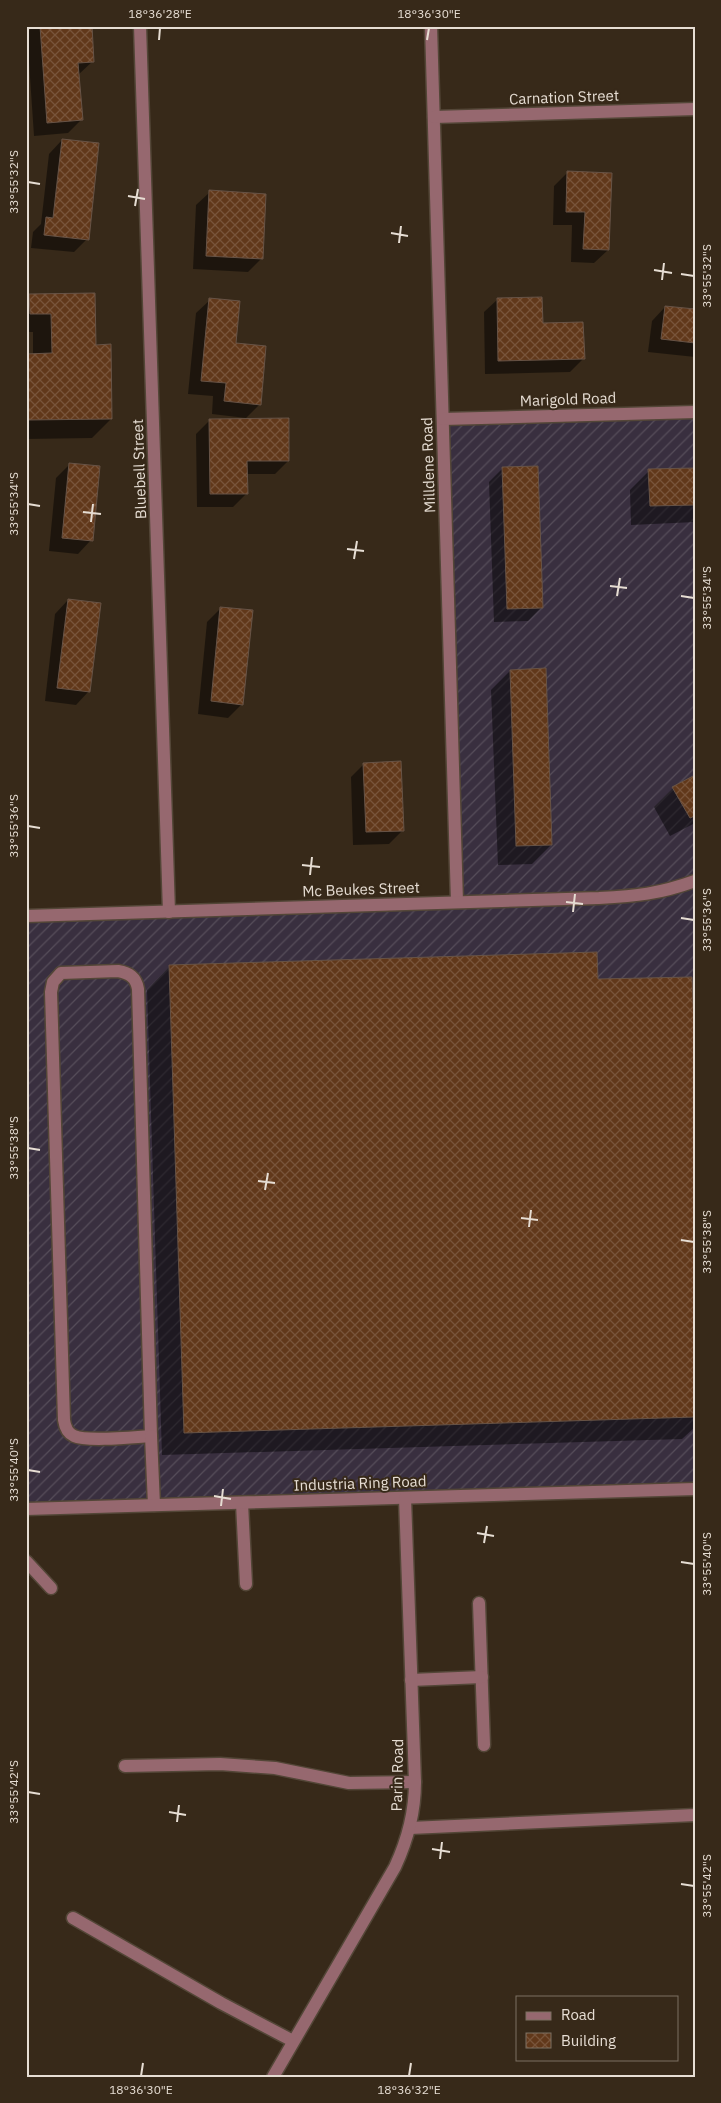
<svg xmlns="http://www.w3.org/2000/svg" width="721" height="2103" viewBox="0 0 721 2103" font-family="'IBM Plex Sans',sans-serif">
	<defs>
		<pattern id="industrial-furrows" width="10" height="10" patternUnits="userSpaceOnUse" patternTransform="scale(1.25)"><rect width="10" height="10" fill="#392f3f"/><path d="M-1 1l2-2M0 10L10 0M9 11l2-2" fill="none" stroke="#564d5a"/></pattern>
		<pattern id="building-cross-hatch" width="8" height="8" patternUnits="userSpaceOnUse" patternTransform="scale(1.25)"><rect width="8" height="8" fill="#61381a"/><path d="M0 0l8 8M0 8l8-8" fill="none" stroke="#78543a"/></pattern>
	</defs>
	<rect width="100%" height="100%" fill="#372919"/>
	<path fill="url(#industrial-furrows)" d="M 695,409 L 695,1491 L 26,1511 L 26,918 L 455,905 L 441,417 Z"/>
	<g fill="#0007">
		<path d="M 33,26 L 90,26 L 93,61 L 78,75 L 81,120 L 68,133 L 34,136 L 27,33 Z"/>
		<path d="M 62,140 L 87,239 L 74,252 L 31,248 L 33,232 L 41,224 L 49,154 Z"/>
		<path d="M 568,172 L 608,250 L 594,263 L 571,262 L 572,225 L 553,225 L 554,186 Z"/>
		<path d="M 210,192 L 261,259 L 248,272 L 193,269 L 196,205 Z"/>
		<path d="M 30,295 L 94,346 L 111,419 L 92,438 L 26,439 L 26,355 L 33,355 L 33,332 L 26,332 L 26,299 Z"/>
		<path d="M 498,299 L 542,324 L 583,359 L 570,372 L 485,374 L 484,312 Z"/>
		<path d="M 210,300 L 235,344 L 259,405 L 246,418 L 212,414 L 213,396 L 188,394 L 196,313 Z"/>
		<path d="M 665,307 L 695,310 L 695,357 L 648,352 L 652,321 Z"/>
		<path d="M 210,420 L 288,461 L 275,474 L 246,474 L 246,494 L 233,507 L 197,507 L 196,434 Z"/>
		<path d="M 70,464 L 91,540 L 78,554 L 49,551 L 56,478 Z"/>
		<path d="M 503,468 L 542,607 L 528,621 L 494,622 L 489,482 Z"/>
		<path d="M 695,469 L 695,522 L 631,525 L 630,490 L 649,471 Z"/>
		<path d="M 68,600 L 89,691 L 76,705 L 45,701 L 55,614 Z"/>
		<path d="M 221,608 L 242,704 L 228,718 L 198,714 L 207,622 Z"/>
		<path d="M 510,671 L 551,845 L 532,864 L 498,865 L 491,690 Z"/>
		<path d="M 364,764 L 402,831 L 389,844 L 353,845 L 351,777 Z"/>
		<path d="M 695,776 L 695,823 L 670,836 L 654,807 L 673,788 Z"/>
		<path d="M 170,966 L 597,980 L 695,1088 L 695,1427 L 682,1439 L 162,1455 L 147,990 Z"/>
	</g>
	<g fill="url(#building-cross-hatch)" stroke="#675346">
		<path d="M 40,26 L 92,26 L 94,62 L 78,63 L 83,120 L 47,123 Z"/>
		<path d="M 62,139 L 99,143 L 89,240 L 44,235 L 46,217 L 53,218 Z"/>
		<path d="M 567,171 L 612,173 L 609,250 L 583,249 L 585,212 L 566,212 Z"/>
		<path d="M 209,190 L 266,194 L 263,259 L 206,256 Z"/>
		<path d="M 95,293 L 96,345 L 111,344 L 112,419 L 26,420 L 26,354 L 52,353 L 51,314 L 30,314 L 29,294 Z"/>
		<path d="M 542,297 L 543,323 L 583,322 L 585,359 L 498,361 L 497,298 Z"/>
		<path d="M 209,298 L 240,301 L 236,343 L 266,346 L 261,405 L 224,401 L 226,383 L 201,381 Z"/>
		<path d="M 665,306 L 695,309 L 695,343 L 661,339 Z"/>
		<path d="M 289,418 L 289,461 L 247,461 L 248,494 L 210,494 L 209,419 Z"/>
		<path d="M 69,463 L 100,466 L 93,541 L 62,538 Z"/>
		<path d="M 538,466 L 543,608 L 507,609 L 502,467 Z"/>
		<path d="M 695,468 L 695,505 L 650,506 L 648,469 Z"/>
		<path d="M 68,599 L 101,603 L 90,692 L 57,688 Z"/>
		<path d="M 220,607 L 253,610 L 243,705 L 211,701 Z"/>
		<path d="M 546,668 L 552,845 L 516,846 L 510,670 Z"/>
		<path d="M 401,761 L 404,831 L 366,832 L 363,763 Z"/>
		<path d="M 695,775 L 695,816 L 690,818 L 672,787 Z"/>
		<path d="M 597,952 L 598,979 L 692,977 L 695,1048 L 695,1417 L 184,1433 L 169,965 Z"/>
	</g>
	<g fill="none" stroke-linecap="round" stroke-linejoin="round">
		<g stroke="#534637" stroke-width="15">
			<g id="minor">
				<path d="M 140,26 L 169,912"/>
				<path d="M 431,26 L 457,902"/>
				<path d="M 434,117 L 695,109"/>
				<path d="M 443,419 L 695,412"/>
				<path d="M 26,916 L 599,898 C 636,896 659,894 695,881"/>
				<path d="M 118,971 C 129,973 136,977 138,989 L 151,1436 C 135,1437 87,1442 74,1436 C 67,1433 65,1427 64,1420 L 51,992 L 53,982 L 61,973 Z"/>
				<path d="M 151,1436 L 154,1505"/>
				<path d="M 242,1503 L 246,1584"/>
				<path d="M 26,1509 L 695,1489"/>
				<path d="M 26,1561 L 51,1588"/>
				<path d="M 479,1603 L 484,1745"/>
				<path d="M 411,1680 L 482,1677"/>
				<path d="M 125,1766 L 220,1764 L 275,1768 L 349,1783 L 415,1782"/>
				<path d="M 410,1828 L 695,1815"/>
				<path d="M 73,1918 L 221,2003 L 293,2041"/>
				<path d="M 273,2077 L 395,1867 C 408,1839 415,1813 415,1782 L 405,1498"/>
			</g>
		</g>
		<use href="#minor" stroke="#96686f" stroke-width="12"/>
	</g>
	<path fill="none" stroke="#e6ddd3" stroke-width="2" d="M 159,40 L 160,28M 427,40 L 429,28M 28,182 L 40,184M 128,196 L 145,199M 135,206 L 138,189M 391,233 L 408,236M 399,243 L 401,226M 654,270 L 672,273M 681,274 L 694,276M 662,280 L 664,263M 28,504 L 40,506M 83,512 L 101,514M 91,522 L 93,504M 347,549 L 364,551M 354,559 L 357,541M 610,586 L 627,588M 617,596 L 620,578M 681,596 L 694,598M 28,826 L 40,828M 302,865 L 320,867M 310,875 L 312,857M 566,902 L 583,904M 573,912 L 575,894M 681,918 L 694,920M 28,1148 L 40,1150M 258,1181 L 275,1183M 265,1190 L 268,1173M 521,1218 L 538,1220M 529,1227 L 531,1210M 681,1240 L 694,1242M 28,1470 L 40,1472M 214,1496 L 231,1499M 221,1506 L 223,1489M 477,1533 L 494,1536M 484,1543 L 487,1526M 681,1562 L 694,1564M 28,1792 L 40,1794M 169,1812 L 186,1815M 177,1822 L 179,1805M 432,1849 L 450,1852M 440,1859 L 442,1842M 681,1884 L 694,1886M 141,2076 L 143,2063M 409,2076 L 411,2063"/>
	<g text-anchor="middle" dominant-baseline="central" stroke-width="4" stroke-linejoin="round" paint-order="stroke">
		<g font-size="15" fill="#e6ddd3" stroke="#372919">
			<text transform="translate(564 97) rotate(-2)">Carnation Street</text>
			<text transform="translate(568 399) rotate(-2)">Marigold Road</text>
			<text transform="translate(428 465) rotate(-92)">Milldene Road</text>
			<text transform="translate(139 469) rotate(-92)">Bluebell Street</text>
			<text transform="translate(361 889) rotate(-2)">Mc Beukes Street</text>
			<text transform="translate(360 1483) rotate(-2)">Industria Ring Road</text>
			<text transform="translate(397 1775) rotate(-89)">Parin Road</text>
		</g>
	</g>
	<rect width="721" height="2103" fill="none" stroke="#372919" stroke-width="55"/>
	<rect x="516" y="1996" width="162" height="65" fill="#372919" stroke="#7d7163"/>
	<rect x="526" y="2012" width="25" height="8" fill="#96686f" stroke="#7d7163"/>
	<text x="561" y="2020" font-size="15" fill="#e6ddd3">Road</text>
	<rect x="526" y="2033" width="25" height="15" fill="url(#building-cross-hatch)" stroke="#7d7163"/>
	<text x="561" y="2046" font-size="15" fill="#e6ddd3">Building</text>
	<rect x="28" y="28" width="666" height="2048" fill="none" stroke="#e6ddd3" stroke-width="2"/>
	<g font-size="12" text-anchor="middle" fill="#e6ddd3">
		<text x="160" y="18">18°36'28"E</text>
		<text x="429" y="18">18°36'30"E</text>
		<text transform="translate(14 182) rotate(-90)" y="4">33°55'32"S</text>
		<text transform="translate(707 276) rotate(-90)" y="4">33°55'32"S</text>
		<text transform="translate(14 504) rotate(-90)" y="4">33°55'34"S</text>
		<text transform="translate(707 598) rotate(-90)" y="4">33°55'34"S</text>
		<text transform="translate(14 826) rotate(-90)" y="4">33°55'36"S</text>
		<text transform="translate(707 920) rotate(-90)" y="4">33°55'36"S</text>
		<text transform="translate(14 1148) rotate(-90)" y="4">33°55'38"S</text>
		<text transform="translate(707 1242) rotate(-90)" y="4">33°55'38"S</text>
		<text transform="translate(14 1470) rotate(-90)" y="4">33°55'40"S</text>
		<text transform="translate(707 1564) rotate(-90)" y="4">33°55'40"S</text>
		<text transform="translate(14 1792) rotate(-90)" y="4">33°55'42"S</text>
		<text transform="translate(707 1886) rotate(-90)" y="4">33°55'42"S</text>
		<text x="141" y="2094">18°36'30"E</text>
		<text x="409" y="2094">18°36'32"E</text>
	</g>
</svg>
